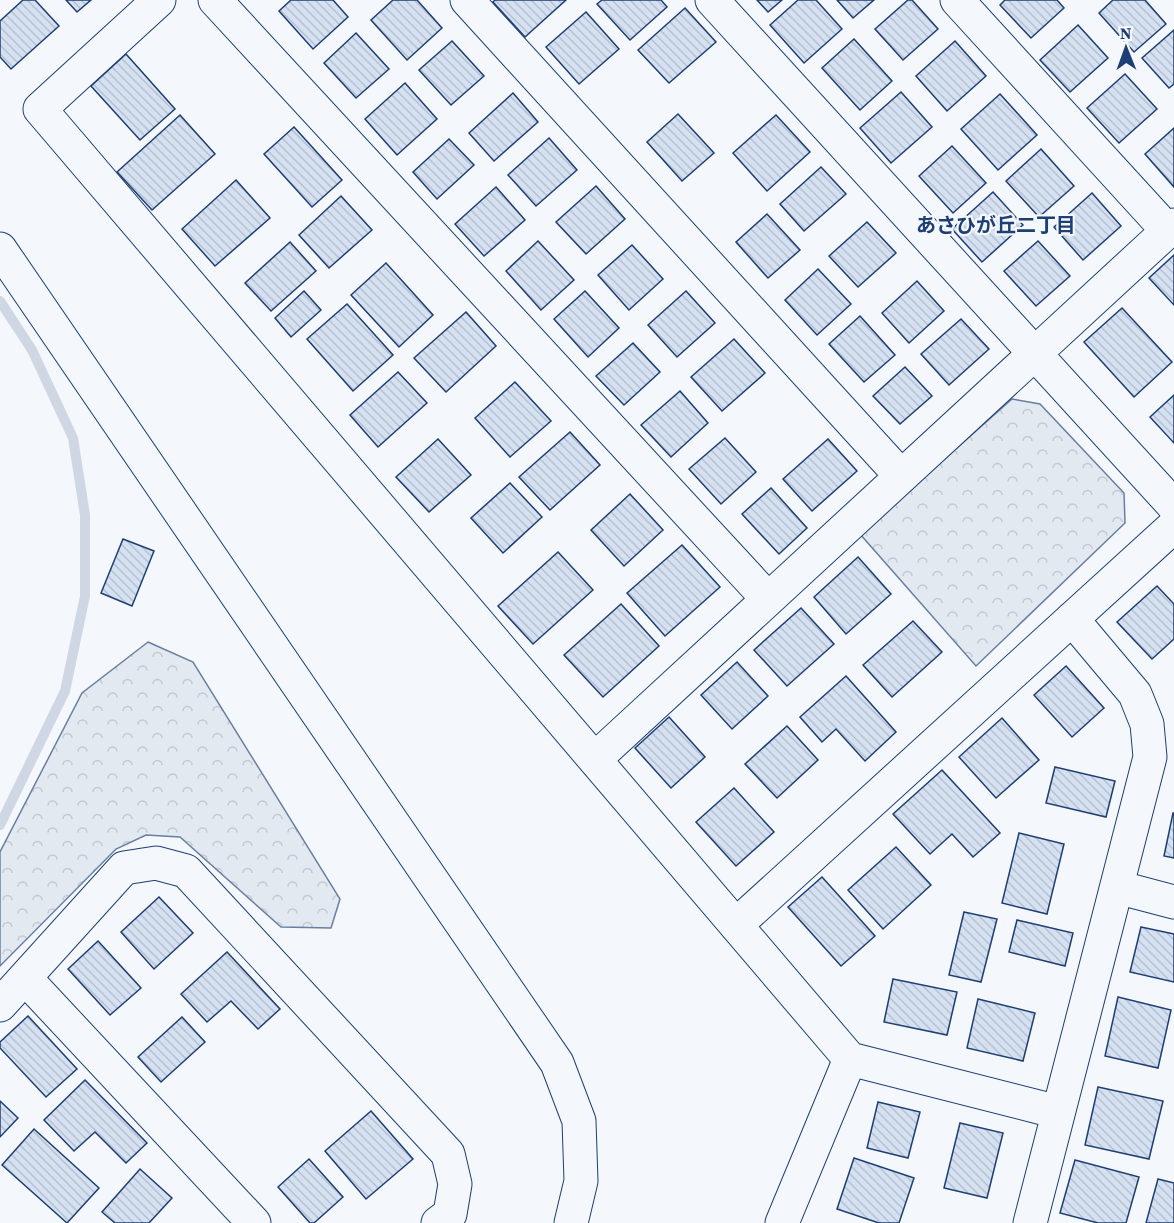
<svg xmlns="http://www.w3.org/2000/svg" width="1174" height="1223" viewBox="0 0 1174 1223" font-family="'Source Serif 4','Noto Sans JP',serif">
	<defs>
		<pattern id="forest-crowns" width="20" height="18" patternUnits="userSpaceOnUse" patternTransform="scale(1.5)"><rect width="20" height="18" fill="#e3e9f0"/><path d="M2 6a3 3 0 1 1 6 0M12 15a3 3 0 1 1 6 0" fill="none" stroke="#c2c9d1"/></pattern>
		<pattern id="building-back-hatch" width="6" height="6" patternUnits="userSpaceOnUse" patternTransform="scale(1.5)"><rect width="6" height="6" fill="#d5e0f0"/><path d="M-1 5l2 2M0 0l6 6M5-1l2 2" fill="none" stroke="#b6c1d1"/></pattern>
	</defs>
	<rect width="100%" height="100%" fill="#f4f7fb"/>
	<g fill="url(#forest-crowns)" stroke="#687fa3" stroke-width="1.5">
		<path d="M 1012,399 L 1040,404 L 1124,493 L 1125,523 L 976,666 L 860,534 Z"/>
		<path d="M 148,642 L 193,662 L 340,899 L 331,928 L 281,927 L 180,837 L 146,835 L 116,849 L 0,966 L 0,852 L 82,693 Z"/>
	</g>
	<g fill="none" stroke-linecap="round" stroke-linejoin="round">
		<path stroke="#cfd7e4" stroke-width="10" d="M 0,301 L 32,350 L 73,438 L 85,515 L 85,596 L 65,691 L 0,825"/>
	</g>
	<g fill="url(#building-back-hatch)" stroke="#1d3f73" stroke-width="1.5">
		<path d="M 23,0 L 35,0 L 59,26 L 11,69 L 0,57 L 0,21 Z"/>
		<path d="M 66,0 L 91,0 L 77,12 Z"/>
		<path d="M 291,0 L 333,0 L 348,17 L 313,49 L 279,11 Z"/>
		<path d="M 393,0 L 417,0 L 442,28 L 407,60 L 371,20 Z"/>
		<path d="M 495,0 L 566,0 L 525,37 L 493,2 Z"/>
		<path d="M 602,0 L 661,0 L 667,7 L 630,40 L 597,4 Z"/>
		<path d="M 757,0 L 782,0 L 768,12 Z"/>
		<path d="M 798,0 L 816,0 L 842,29 L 804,63 L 770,25 Z"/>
		<path d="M 837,0 L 874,0 L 853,18 Z"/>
		<path d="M 908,0 L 912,0 L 938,29 L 903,60 L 875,29 Z"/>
		<path d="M 1005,0 L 1057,0 L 1064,8 L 1031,38 L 1000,5 Z"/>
		<path d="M 1113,0 L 1145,0 L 1166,24 L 1134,52 L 1099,13 Z"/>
		<path d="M 685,8 L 716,42 L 669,83 L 638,50 Z"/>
		<path d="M 586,12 L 619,49 L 579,84 L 546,47 Z"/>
		<path d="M 1078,25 L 1108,58 L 1070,92 L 1040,60 Z"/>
		<path d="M 1174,30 L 1174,84 L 1169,88 L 1142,58 Z"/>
		<path d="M 356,33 L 389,69 L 356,98 L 324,63 Z"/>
		<path d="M 854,39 L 892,81 L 860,110 L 822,68 Z"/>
		<path d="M 452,41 L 484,76 L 451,105 L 419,70 Z"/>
		<path d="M 955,41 L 986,76 L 947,111 L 916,76 Z"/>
		<path d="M 126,54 L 175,109 L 140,140 L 91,86 Z"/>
		<path d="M 1125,74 L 1157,109 L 1119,143 L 1087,108 Z"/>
		<path d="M 405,83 L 437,119 L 397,155 L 365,119 Z"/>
		<path d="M 901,92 L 932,127 L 891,163 L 860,128 Z"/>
		<path d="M 513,93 L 538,122 L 494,161 L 469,133 Z"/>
		<path d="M 1000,94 L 1037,135 L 998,170 L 961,129 Z"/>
		<path d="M 678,114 L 714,153 L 682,181 L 647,142 Z"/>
		<path d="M 180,115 L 215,154 L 152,210 L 117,172 Z"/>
		<path d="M 776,115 L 810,152 L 767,191 L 733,153 Z"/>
		<path d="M 294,127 L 342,180 L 312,207 L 264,154 Z"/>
		<path d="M 1174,128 L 1174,187 L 1145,154 Z"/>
		<path d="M 549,138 L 577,170 L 536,206 L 508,175 Z"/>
		<path d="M 449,139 L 474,165 L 437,199 L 413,172 Z"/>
		<path d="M 952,146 L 986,183 L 953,213 L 919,176 Z"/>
		<path d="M 1041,149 L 1074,186 L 1039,217 L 1006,181 Z"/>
		<path d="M 821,167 L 846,194 L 804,231 L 780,204 Z"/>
		<path d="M 236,180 L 270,218 L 215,266 L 182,229 Z"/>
		<path d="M 596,186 L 625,219 L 586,254 L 556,222 Z"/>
		<path d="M 496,187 L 525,220 L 484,256 L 455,224 Z"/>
		<path d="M 993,192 L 1023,225 L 982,262 L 952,229 Z"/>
		<path d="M 1092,193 L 1121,226 L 1083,260 L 1054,227 Z"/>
		<path d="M 341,196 L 372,230 L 329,268 L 299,235 Z"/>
		<path d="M 767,214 L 800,250 L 768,278 L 736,242 Z"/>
		<path d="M 867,222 L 896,253 L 858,287 L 829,256 Z"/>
		<path d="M 538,241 L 574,280 L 541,310 L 506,271 Z"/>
		<path d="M 1038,241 L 1070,276 L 1036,306 L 1004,271 Z"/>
		<path d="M 290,242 L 316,271 L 271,311 L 245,283 Z"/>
		<path d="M 632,245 L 663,279 L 629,310 L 598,275 Z"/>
		<path d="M 1174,255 L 1174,305 L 1149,278 Z"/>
		<path d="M 386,263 L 433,315 L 399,347 L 351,295 Z"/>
		<path d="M 818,269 L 851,304 L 817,335 L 785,300 Z"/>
		<path d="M 917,281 L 944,311 L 909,343 L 882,313 Z"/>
		<path d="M 304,291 L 321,310 L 291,337 L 275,318 Z"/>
		<path d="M 585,291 L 619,328 L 588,357 L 554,319 Z"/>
		<path d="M 686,291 L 715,323 L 677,357 L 648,325 Z"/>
		<path d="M 347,304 L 393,355 L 353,391 L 307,339 Z"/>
		<path d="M 1122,308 L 1172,362 L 1134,397 L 1084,342 Z"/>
		<path d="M 466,312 L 496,346 L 446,392 L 414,358 Z"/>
		<path d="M 860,316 L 895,355 L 864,382 L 829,344 Z"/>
		<path d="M 961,319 L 989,349 L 949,385 L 921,354 Z"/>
		<path d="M 734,339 L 765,373 L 722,411 L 691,377 Z"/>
		<path d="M 633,343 L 660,372 L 624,405 L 596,376 Z"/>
		<path d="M 905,367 L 932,396 L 900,424 L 873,396 Z"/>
		<path d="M 398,372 L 427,403 L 378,447 L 350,415 Z"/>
		<path d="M 515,382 L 551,421 L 510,457 L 475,418 Z"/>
		<path d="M 680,391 L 708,423 L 671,457 L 641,425 Z"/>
		<path d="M 1174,395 L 1174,443 L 1150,417 Z"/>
		<path d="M 570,432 L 600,465 L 550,510 L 519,477 Z"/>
		<path d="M 725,438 L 756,472 L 721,504 L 689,469 Z"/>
		<path d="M 438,439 L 471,475 L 429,512 L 396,477 Z"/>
		<path d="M 828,439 L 857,471 L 812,511 L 783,479 Z"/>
		<path d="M 510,483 L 542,517 L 503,553 L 471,518 Z"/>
		<path d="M 771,488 L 807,528 L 779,554 L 742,514 Z"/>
		<path d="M 630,494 L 663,530 L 624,566 L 591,530 Z"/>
		<path d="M 123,539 L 154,551 L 132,606 L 101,593 Z"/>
		<path d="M 682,545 L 720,587 L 665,636 L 627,593 Z"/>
		<path d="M 558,552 L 593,590 L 533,644 L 498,606 Z"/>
		<path d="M 858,557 L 891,594 L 846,634 L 814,597 Z"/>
		<path d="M 1157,586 L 1174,604 L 1174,639 L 1152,659 L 1117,622 Z"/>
		<path d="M 621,604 L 659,646 L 603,697 L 564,655 Z"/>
		<path d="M 801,608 L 834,644 L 787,686 L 754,650 Z"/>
		<path d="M 913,621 L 942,652 L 892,697 L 863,665 Z"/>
		<path d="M 737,662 L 768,696 L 732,729 L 701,695 Z"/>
		<path d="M 1066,666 L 1104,708 L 1072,737 L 1034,695 Z"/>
		<path d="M 846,676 L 896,732 L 865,761 L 836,729 L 822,742 L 800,717 Z"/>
		<path d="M 669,717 L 705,757 L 671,788 L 635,748 Z"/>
		<path d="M 1002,718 L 1039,760 L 996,798 L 959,757 Z"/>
		<path d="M 787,726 L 818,760 L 777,798 L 745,764 Z"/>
		<path d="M 1055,767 L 1115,781 L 1106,817 L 1046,803 Z"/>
		<path d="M 942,770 L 1000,833 L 973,857 L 952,834 L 930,854 L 893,814 Z"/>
		<path d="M 734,788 L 774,832 L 736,866 L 696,822 Z"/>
		<path d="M 1173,813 L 1174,813 L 1174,858 L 1164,856 Z"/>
		<path d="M 1019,833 L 1064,844 L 1047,914 L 1002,903 Z"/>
		<path d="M 896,847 L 931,885 L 883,929 L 848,890 Z"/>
		<path d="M 822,877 L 875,936 L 841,966 L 788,907 Z"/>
		<path d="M 159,897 L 193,933 L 154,969 L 121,932 Z"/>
		<path d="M 964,912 L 997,919 L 981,982 L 949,975 Z"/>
		<path d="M 1017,920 L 1073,933 L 1065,966 L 1009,952 Z"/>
		<path d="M 1141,927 L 1174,934 L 1174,982 L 1130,972 Z"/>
		<path d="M 98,941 L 141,988 L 110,1015 L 68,969 Z"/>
		<path d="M 227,952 L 280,1009 L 258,1029 L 231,1001 L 207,1022 L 181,994 Z"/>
		<path d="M 893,979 L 957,992 L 947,1035 L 884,1022 Z"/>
		<path d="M 1118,997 L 1171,1010 L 1158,1068 L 1105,1056 Z"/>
		<path d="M 978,999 L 1035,1013 L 1023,1061 L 967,1048 Z"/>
		<path d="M 28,1016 L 77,1069 L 46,1097 L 0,1048 L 0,1042 Z"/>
		<path d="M 182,1017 L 205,1042 L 161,1082 L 138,1057 Z"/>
		<path d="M 85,1080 L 147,1143 L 126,1163 L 95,1132 L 74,1151 L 44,1120 Z"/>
		<path d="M 1098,1087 L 1163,1101 L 1149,1159 L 1085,1145 Z"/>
		<path d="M 0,1101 L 18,1118 L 0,1137 Z"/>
		<path d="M 878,1102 L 920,1112 L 908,1158 L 867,1148 Z"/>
		<path d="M 371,1111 L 413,1159 L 366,1199 L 325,1151 Z"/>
		<path d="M 960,1123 L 1003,1133 L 987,1198 L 944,1188 Z"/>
		<path d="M 34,1129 L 99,1188 L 67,1223 L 2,1165 Z"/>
		<path d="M 854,1158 L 914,1178 L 899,1223 L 879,1223 L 837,1209 Z"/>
		<path d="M 309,1159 L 343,1197 L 314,1223 L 310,1223 L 278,1187 Z"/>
		<path d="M 1075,1160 L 1139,1177 L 1126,1223 L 1098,1223 L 1060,1213 Z"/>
		<path d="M 140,1169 L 172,1198 L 149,1223 L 115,1223 L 102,1212 Z"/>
		<path d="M 1158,1179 L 1174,1183 L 1174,1223 L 1146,1223 Z"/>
	</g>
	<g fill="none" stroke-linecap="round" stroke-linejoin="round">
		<g stroke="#1d3f73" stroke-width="35">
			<g id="minor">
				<path d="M 159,0 L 40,109 L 850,1059 L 1058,1112"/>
				<path d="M 215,0 L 768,599"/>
				<path d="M 467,0 L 901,476"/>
				<path d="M 712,0 L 1174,506"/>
				<path d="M 957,0 L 1168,231"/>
				<path d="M 595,759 L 1174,225"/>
				<path d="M 1117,887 L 1174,902"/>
				<path d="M 736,925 L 1174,526"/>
				<path d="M 26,979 L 254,1223"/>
				<path d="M 0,1005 L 124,868 L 156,863 L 186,871 L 448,1154 L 455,1184 L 450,1214 L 438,1223"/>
				<path d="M 782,1223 L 850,1059"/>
				<path d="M 1030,1223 L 1150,757 L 1147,724 L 1135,694 L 1072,619"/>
			</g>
		</g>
		<g stroke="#1d3f73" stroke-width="35">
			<path id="tertiary" d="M 0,249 L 557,1063 L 579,1121 L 581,1181 L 571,1223"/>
		</g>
		<use href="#minor" stroke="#f4f7fb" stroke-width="33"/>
		<use href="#tertiary" stroke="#f4f7fb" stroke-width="33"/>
	</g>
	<g text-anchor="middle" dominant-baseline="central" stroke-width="4.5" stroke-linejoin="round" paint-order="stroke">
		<g font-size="20" font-weight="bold" fill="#1d3f73" stroke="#f4f7fb">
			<text x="996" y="225">あさひが丘二丁目</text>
		</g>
	</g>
	<g transform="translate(1126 48) rotate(359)" stroke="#f4f7fb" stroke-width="4.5" paint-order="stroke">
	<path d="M0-4.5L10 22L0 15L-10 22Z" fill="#1d3f73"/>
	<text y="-9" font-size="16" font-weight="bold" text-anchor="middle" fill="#1d3f73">N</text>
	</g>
</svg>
